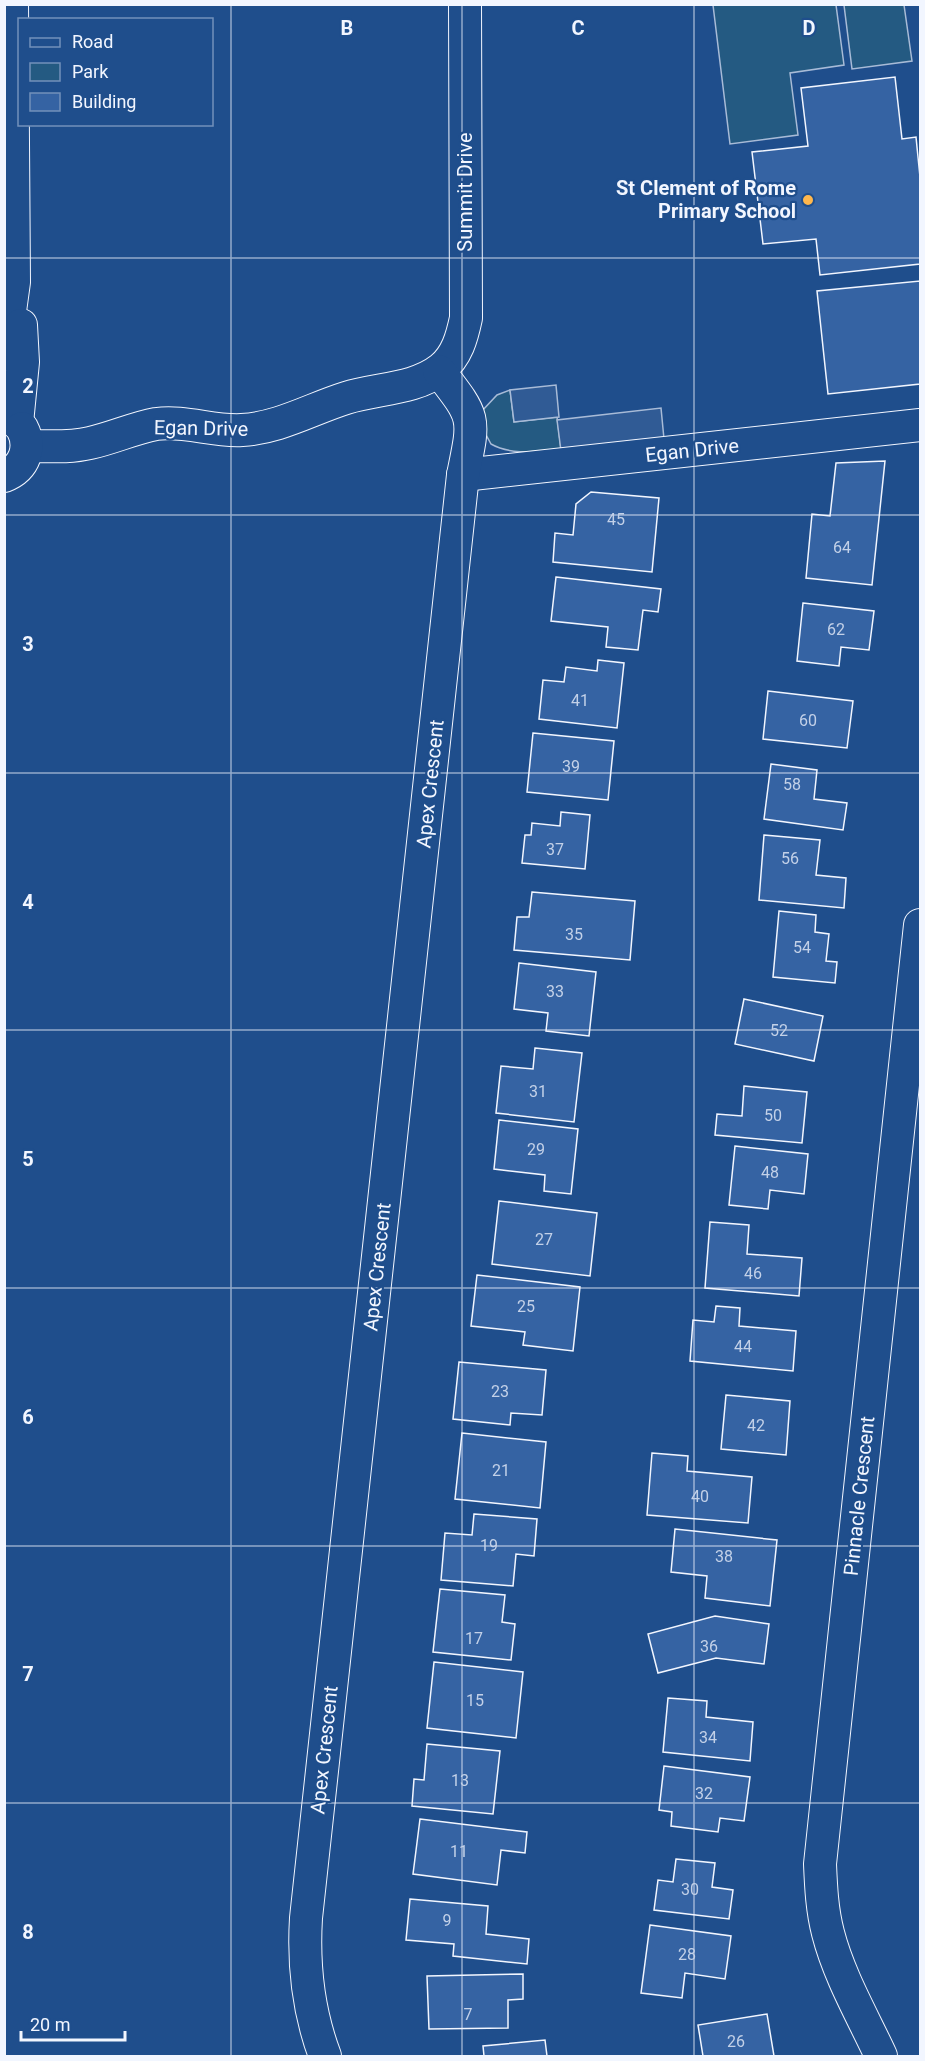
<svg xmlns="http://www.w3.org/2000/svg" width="925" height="2061" viewBox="0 0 925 2061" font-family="Roboto,sans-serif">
	<rect width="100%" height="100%" fill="#1f4e8c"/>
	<g fill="#245a82" stroke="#a8bbd7" stroke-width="1.5">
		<path d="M 713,5 L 836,5 L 844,65 L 790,73 L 798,135 L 730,144 Z"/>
		<path d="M 844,5 L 904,5 L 912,61 L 852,69 Z"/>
		<path d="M 510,390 L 514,422 L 557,417 L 561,449 C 538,451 512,456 491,444 L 484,431 L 481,412 L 497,395 Z"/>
	</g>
	<g fill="#305b95" stroke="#a8bbd7" stroke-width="1.5">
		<path d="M 556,385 L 559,417 L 514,422 L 510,390 Z"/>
		<path d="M 661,408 L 664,439 L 561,451 L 557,420 Z"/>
	</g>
	<g fill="#3563a3" stroke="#f2f6ff" stroke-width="1.5">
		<path d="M 895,77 L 902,139 L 916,137 L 920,177 L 920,264 L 820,275 L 816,239 L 763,244 L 752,152 L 808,146 L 801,88 Z"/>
		<path d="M 920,281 L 920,384 L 828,394 L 817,291 Z"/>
		<path d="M 885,461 L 872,585 L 806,578 L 812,514 L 830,516 L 836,463 Z"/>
		<path d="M 591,492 L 659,498 L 652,572 L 553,562 L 555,533 L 573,535 L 576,504 Z"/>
		<path d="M 556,577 L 661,589 L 658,612 L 643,610 L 638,650 L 606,647 L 608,627 L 551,621 Z"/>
		<path d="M 803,603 L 874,611 L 869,650 L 841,647 L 839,666 L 797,661 Z"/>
		<path d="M 598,660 L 624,663 L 617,728 L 539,719 L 543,680 L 564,682 L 566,667 L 597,671 Z"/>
		<path d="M 768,691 L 853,701 L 847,748 L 763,739 Z"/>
		<path d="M 533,733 L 614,741 L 608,800 L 527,792 Z"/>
		<path d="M 771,764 L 817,770 L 814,799 L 847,803 L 843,830 L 764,819 Z"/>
		<path d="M 561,812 L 590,815 L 585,869 L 522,863 L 525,835 L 531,835 L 532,823 L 560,826 Z"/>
		<path d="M 764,835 L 820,840 L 816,875 L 846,878 L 844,908 L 759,900 Z"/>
		<path d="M 532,892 L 635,901 L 630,960 L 514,950 L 517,917 L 529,917 Z"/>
		<path d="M 779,911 L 816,915 L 815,932 L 829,934 L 826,961 L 837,962 L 835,983 L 773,977 Z"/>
		<path d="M 519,963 L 596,972 L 589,1036 L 546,1031 L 548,1013 L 514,1009 Z"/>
		<path d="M 744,999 L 823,1016 L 814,1061 L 735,1044 Z"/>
		<path d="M 535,1048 L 582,1053 L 574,1122 L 496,1113 L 501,1066 L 533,1069 Z"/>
		<path d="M 744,1086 L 807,1092 L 802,1143 L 715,1135 L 717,1114 L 742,1116 Z"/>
		<path d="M 499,1120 L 578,1129 L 571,1194 L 544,1191 L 545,1175 L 494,1169 Z"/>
		<path d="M 735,1146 L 808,1154 L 804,1194 L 770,1190 L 768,1209 L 729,1205 Z"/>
		<path d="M 499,1201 L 597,1213 L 590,1276 L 492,1264 Z"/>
		<path d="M 710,1222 L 749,1225 L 747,1254 L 802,1258 L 799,1296 L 705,1288 Z"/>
		<path d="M 477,1275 L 580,1287 L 573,1351 L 523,1345 L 525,1332 L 471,1326 Z"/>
		<path d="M 716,1306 L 740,1308 L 739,1326 L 796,1331 L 793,1371 L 690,1361 L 693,1320 L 714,1322 Z"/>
		<path d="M 459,1362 L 546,1370 L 542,1415 L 511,1413 L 510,1425 L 453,1419 Z"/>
		<path d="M 726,1395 L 790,1401 L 786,1455 L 721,1449 Z"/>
		<path d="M 462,1433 L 546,1442 L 540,1508 L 455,1499 Z"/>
		<path d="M 652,1453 L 688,1456 L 687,1471 L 752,1477 L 748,1523 L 647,1515 Z"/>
		<path d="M 474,1514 L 537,1519 L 534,1556 L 516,1554 L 513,1586 L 441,1580 L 445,1533 L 472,1535 Z"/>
		<path d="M 675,1529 L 777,1540 L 770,1606 L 705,1598 L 707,1576 L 671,1572 Z"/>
		<path d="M 440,1589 L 505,1595 L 502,1622 L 515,1624 L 511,1660 L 433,1652 Z"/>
		<path d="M 715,1616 L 769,1624 L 764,1664 L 716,1658 L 658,1673 L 648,1634 Z"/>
		<path d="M 434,1662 L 523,1672 L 516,1738 L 427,1728 Z"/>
		<path d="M 668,1698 L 707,1701 L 706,1717 L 753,1722 L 750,1761 L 663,1752 Z"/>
		<path d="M 427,1744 L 500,1751 L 493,1814 L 412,1806 L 414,1779 L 424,1780 Z"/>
		<path d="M 664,1766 L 750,1777 L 744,1821 L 720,1818 L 718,1832 L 671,1826 L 672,1812 L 659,1810 Z"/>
		<path d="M 420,1819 L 527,1832 L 525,1853 L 501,1850 L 497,1885 L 413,1874 Z"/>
		<path d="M 676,1859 L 715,1863 L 712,1887 L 733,1890 L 729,1919 L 654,1910 L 658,1880 L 673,1882 Z"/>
		<path d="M 410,1899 L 488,1906 L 486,1934 L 529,1939 L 527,1964 L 453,1956 L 454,1944 L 406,1940 Z"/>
		<path d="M 650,1925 L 731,1936 L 725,1979 L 685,1973 L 682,1998 L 641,1993 Z"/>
		<path d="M 523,1974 L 523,1999 L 508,2000 L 508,2028 L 429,2029 L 427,1976 Z"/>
		<path d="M 767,2014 L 774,2056 L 703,2056 L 698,2025 Z"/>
		<path d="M 545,2040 L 547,2056 L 484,2056 L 483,2046 Z"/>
	</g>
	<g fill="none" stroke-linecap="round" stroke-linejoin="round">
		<g stroke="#f2f6ff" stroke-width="34">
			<g id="minor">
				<path d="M 4,355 L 14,282 L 12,4"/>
				<path d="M 17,423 L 23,362 L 21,325"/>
				<path d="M 27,446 C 48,446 69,448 90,443 C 113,438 134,428 156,424 C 185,420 214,432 242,430 C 279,428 311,409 346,398 C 377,388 414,390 441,369 C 457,356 462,337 466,318 L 465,4"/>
				<path d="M 463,475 L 920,425"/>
				<path d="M 4,476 C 25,468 32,447 22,428"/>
				<path d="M 325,2056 C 308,2011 303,1967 306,1918 L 463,475 C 475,416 476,419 439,371"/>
				<path d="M 881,2056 C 863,2017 839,1976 828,1933 C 822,1910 821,1887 820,1864 L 920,925"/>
			</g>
		</g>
		<use href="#minor" stroke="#1f4e8c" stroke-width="32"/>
	</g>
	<path fill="none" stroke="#f2f6ff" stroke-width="1.5" stroke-opacity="0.55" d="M 231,4 L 231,2056M 462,4 L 462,2056M 694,4 L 694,2056M 4,258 L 920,258M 4,515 L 920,515M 4,773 L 920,773M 4,1030 L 920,1030M 4,1288 L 920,1288M 4,1546 L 920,1546M 4,1803 L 920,1803"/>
	<circle fill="#ffb74d" stroke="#1f4e8c" stroke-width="2" cx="808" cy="200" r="6"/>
	<g text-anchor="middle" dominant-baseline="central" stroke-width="4.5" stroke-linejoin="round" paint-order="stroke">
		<g font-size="16" fill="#c3d1e8">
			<text x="616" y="519">45</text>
			<text x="842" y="547">64</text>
			<text x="836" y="629">62</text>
			<text x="580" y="700">41</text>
			<text x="808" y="720">60</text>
			<text x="571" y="766">39</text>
			<text x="792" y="784">58</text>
			<text x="555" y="849">37</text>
			<text x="790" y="858">56</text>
			<text x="574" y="934">35</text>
			<text x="802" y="947">54</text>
			<text x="555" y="991">33</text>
			<text x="779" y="1030">52</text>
			<text x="538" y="1091">31</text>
			<text x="773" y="1115">50</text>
			<text x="536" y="1149">29</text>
			<text x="770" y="1172">48</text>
			<text x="544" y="1239">27</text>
			<text x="753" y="1273">46</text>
			<text x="526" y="1306">25</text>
			<text x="743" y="1346">44</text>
			<text x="500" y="1391">23</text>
			<text x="756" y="1425">42</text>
			<text x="501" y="1470">21</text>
			<text x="700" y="1496">40</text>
			<text x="489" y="1545">19</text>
			<text x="724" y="1556">38</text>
			<text x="474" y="1638">17</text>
			<text x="709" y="1646">36</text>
			<text x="475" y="1700">15</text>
			<text x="708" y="1737">34</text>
			<text x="460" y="1780">13</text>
			<text x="704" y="1793">32</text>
			<text x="459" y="1851">11</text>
			<text x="690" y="1889">30</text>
			<text x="447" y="1920">9</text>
			<text x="687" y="1954">28</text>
			<text x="468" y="2014">7</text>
			<text x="736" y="2041">26</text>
		</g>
		<g font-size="20" font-weight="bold" fill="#f2f6ff" stroke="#1f4e8c" text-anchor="end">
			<text x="796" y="188">St Clement of Rome<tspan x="796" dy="23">Primary School</tspan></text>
		</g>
		<g font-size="20" fill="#f2f6ff" stroke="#1f4e8c">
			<text transform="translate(465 192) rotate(-90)">Summit Drive</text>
			<text transform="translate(201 428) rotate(1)">Egan Drive</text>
			<text transform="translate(692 450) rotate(-6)">Egan Drive</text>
			<text transform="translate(430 784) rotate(-84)">Apex Crescent</text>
			<text transform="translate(377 1267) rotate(-84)">Apex Crescent</text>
			<text transform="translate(859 1496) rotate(-84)">Pinnacle Crescent</text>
			<text transform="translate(324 1750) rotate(-84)">Apex Crescent</text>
		</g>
	</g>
	<g font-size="20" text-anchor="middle" font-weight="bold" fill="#f2f6ff" stroke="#1f4e8c" stroke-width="4.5" stroke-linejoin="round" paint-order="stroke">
		<text x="347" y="35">B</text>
		<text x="578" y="35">C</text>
		<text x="809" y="35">D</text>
		<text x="28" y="393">2</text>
		<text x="28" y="651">3</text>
		<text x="28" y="909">4</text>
		<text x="28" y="1166">5</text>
		<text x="28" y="1424">6</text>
		<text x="28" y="1681">7</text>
		<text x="28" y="1939">8</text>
	</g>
	<rect width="925" height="2061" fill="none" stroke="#f2f6ff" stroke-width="12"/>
	<rect x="18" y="18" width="195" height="108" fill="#1f4e8c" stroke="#7391ba" stroke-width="1.5"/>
	<rect x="30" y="38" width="30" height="9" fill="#1f4e8c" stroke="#7391ba" stroke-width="1.5"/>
	<text x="72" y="48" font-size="18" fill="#f2f6ff">Road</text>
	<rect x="30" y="63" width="30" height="18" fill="#245a82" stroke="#7391ba" stroke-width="1.5"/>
	<text x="72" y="78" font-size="18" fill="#f2f6ff">Park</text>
	<rect x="30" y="93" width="30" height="18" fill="#3563a3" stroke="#7391ba" stroke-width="1.5"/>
	<text x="72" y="108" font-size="18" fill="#f2f6ff">Building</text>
	<path d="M21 2031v9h104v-9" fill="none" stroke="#f2f6ff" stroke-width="3"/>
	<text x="30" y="2031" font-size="18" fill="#f2f6ff" stroke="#1f4e8c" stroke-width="4.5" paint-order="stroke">20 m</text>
</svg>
